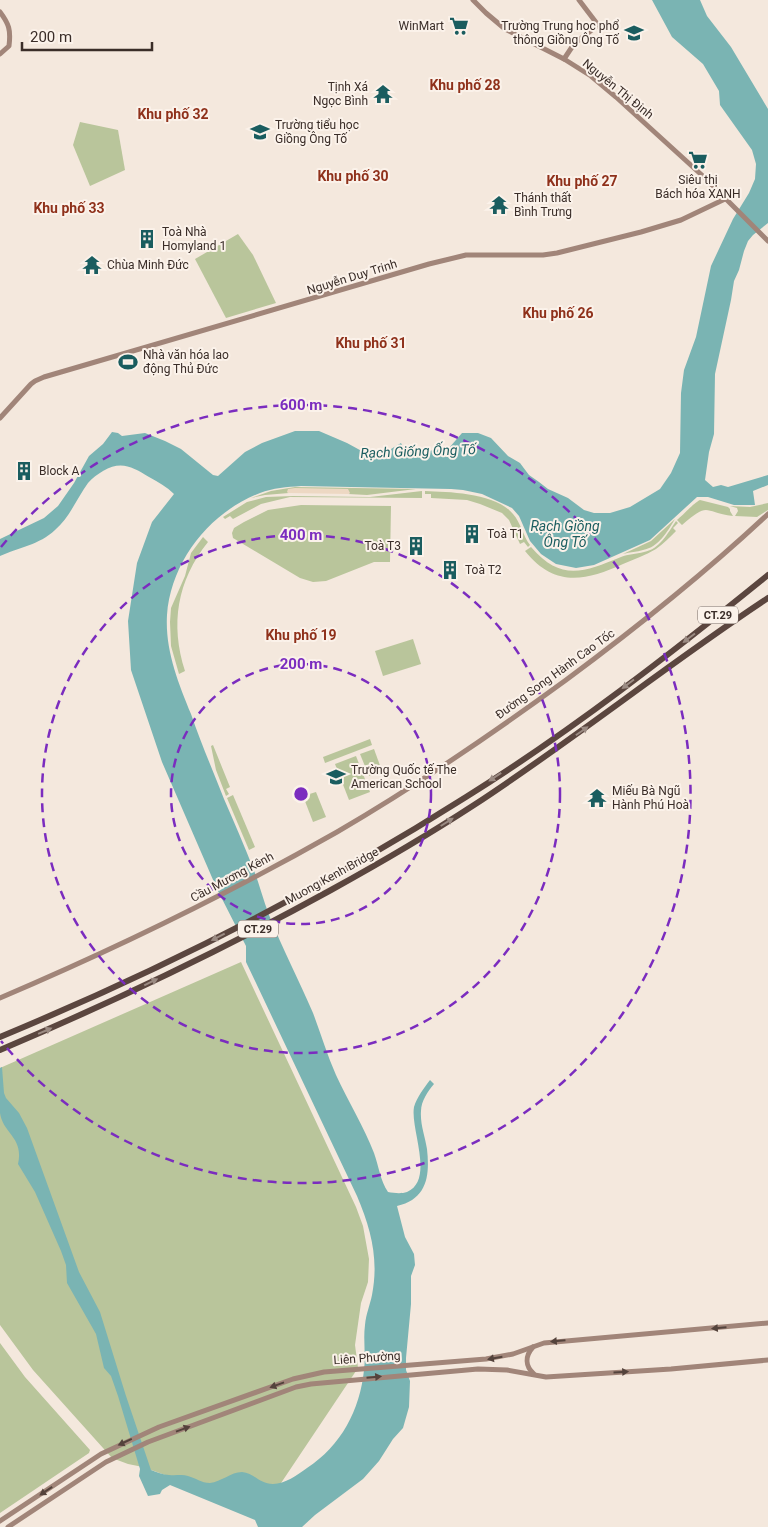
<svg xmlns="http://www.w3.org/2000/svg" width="768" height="1527" viewBox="0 0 768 1527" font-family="Roboto,sans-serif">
	<rect width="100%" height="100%" fill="#f4e8dd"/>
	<g fill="#b9c59b">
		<path d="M 80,122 L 118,130 L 125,170 L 90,186 L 73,145 Z"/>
		<path d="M 238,234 L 253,255 L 276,303 L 226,318 L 195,259 Z"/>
		<path d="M 295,487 L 416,489 L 367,495 L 348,494 L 350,493 L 287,492 L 289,493 L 265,495 L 251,498 L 271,491 Z"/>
		<path d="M 422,491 L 422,498 L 290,497 L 261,504 L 233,519 L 230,516 L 225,519 L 223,517 L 247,502 L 266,497 L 293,496 L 370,497 Z"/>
		<path d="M 425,491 C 450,492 496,493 513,514 C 521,523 523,536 530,545 L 528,547 L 524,542 L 520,544 L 509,520 L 502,513 L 480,504 L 467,500 L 431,498 L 431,494 L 425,494 Z"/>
		<path d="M 700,500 L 728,507 L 730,509 L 730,511 L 733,516 C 702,512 710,501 682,525 L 677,520 C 683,515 695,502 700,500 Z"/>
		<path d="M 768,503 L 768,510 L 757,517 L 735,516 L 738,511 L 737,508 L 730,506 L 750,507 Z"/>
		<path d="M 301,505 L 391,506 L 390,562 L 374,562 L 326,581 L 313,582 L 300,578 L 233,538 L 232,533 L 234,528 L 244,522 L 268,510 Z"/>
		<path d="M 675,519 C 667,532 659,547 643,550 C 637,552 630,552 623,554 L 651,541 Z"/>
		<path d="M 676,521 L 678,523 L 673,528 L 676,531 C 670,537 663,544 656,549 C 646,555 634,559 623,564 C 585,581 555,588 525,551 L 531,547 C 561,582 584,572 621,557 C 628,554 636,554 644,552 C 660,549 667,534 676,521 Z"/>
		<path d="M 203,537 L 208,542 C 177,581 170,624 185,671 L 179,674 L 171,646 L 170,622 L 171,608 L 185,576 L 191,553 Z"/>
		<path d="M 413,639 L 421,664 L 383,676 L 375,651 Z"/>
		<path d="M 370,739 L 372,745 L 325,763 L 323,757 Z"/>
		<path d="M 213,745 L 230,787 L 226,789 L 229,794 L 226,796 L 216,770 L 211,746 Z"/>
		<path d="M 374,749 L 382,771 L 369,776 L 360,754 Z"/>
		<path d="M 356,756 L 370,792 L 349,800 L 335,764 Z"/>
		<path d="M 316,792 L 326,817 L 313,822 L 303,796 Z"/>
		<path d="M 233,795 L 255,847 L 249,850 L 227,798 Z"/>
		<path d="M 241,962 L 356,1207 L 363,1226 L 369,1259 L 368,1282 L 361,1303 L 355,1345 L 358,1368 L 265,1507 L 259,1509 L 143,1467 L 128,1464 L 112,1458 L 33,1370 L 0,1325 L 0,1068 Z"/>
		<path d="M 0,1343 L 25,1377 L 90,1450 L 89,1453 L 0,1513 Z"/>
	</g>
	<path fill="#edd8c3" d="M 295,488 L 348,489 L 350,493 L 348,494 L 289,493 L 287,492 L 288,489 Z"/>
	<path fill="#7ab4b3" d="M 652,0 L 700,0 L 707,16 L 731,47 L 768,109 L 768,223 L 753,235 L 748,241 L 744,251 L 739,270 L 734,281 L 731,300 L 715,374 L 714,434 L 709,452 L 705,480 L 713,487 L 721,485 L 728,487 L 768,475 L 768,485 L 753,491 L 755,505 L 734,505 L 708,497 L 697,497 L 650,540 L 594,565 L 576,568 L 556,564 L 541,554 L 530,541 L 519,516 L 512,508 L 482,494 L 463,490 L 451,489 L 301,486 C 287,487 273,488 260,493 C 210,512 171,561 167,615 C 165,650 178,682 191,714 C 201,743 213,771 224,799 C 234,822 244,845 253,868 C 259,883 263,899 269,915 C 282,948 299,980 313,1013 C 321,1034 327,1055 336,1075 C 348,1101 364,1127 374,1153 C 379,1167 380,1180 388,1192 C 394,1193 401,1194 407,1192 C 435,1180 410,1129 414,1107 C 417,1097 424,1088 430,1080 L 434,1084 C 428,1091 421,1101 421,1111 C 420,1124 425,1136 427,1149 C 430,1176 427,1199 397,1206 L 405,1237 L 414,1254 L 415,1265 L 411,1276 L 411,1304 L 406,1358 L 406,1370 L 410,1381 L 409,1407 L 403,1428 L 393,1439 L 379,1461 L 363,1479 L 315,1515 L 302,1527 L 258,1527 L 255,1520 L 170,1485 L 162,1490 L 160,1494 L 148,1496 L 139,1476 L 140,1469 L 118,1396 L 111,1376 L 104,1368 L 96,1334 L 67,1283 L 66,1265 L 61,1251 L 35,1192 L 18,1164 C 24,1137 3,1134 0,1113 C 0,1098 0,1083 0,1068 L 2,1067 L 4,1093 L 6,1098 L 19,1113 L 27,1128 L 79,1272 L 100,1312 L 126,1396 L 151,1470 C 157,1472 163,1475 169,1475 C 176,1476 182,1474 188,1476 C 196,1478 201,1483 210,1483 C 221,1482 231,1472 242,1472 C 254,1473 260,1484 273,1484 C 285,1484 297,1475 307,1468 C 341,1446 360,1410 364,1370 C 366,1355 363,1340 365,1325 C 366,1314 370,1305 372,1295 C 379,1259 371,1229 357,1196 L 246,962 L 246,946 L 217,889 L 162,762 L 131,670 L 128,621 L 137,563 L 152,522 L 174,494 C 167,487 158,482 149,477 C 133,467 121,460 103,471 C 98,474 92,478 88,483 C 77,498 70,517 55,530 C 39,545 20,547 0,556 L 0,539 L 44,518 L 58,506 L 74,483 L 89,456 L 103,444 L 112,432 L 118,433 L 122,436 L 145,433 L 165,441 L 181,449 L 213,475 L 218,476 L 245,452 L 262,443 L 295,431 L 319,431 L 347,443 L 369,455 L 386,452 L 401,443 L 404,449 L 411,452 L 428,451 L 449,448 L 462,433 L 478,433 L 491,438 L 508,456 L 520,463 L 529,475 L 539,482 L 548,489 L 568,498 L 584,510 L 594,513 L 610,513 L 630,507 L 660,489 L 671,473 L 680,453 L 681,393 L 684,370 L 696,337 L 711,266 L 733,219 L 749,193 L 755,179 L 756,164 L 752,150 L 720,105 L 719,91 L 703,64 L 672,37 Z"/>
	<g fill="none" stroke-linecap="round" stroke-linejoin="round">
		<g stroke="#a18579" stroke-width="5">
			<path d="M 473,0 L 486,13 L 505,29 L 564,59 L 591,76 L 616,97 L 705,178 L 768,241"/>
			<path d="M 0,12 C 9,24 11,30 9,46 L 0,54"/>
			<path d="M 564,59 L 574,44 L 598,25 L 579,0"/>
			<path d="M 0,418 L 31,384 L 35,381 L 44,377 L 429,264 L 466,255 L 543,255 L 557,253 L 641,232 L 681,220 L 725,199"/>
			<path d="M 0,998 C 115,949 228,894 337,832 C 416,786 492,734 566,680 C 636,628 704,574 768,514"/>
			<path d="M 533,1347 C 525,1356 525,1366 534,1374"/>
			<path d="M 0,1521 L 101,1454 L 159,1427 L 293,1379 L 324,1372 L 486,1359 L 513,1354 L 544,1343 L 768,1323"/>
			<path d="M 8,1527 L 106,1462 L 148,1442 L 296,1387 L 311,1384 L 478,1369 L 507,1370 L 546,1377 L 671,1369 L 768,1360"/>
		</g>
		<g stroke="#5b463f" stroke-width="6">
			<path d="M 0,1037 C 161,970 318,891 466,797 C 570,732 672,653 768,575"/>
			<path d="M 0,1050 C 113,1002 224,949 331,890 C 380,863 428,835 474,805 C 575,739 668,664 768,598"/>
		</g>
	</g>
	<defs><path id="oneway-solid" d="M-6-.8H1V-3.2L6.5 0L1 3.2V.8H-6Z" transform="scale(1.25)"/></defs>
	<g fill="#9b8b83">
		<use href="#oneway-solid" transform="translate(689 638) rotate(143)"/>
		<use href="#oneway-solid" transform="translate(628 684) rotate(143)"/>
		<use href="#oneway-solid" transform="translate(582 731) rotate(-35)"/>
		<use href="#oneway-solid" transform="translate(495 777) rotate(146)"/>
		<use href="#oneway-solid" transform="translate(447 822) rotate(-32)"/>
		<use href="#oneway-solid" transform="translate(218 937) rotate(153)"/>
		<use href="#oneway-solid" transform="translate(151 982) rotate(-26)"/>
		<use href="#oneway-solid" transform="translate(45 1031) rotate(-23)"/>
	</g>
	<g fill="#54433c">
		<use href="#oneway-solid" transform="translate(719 1328) rotate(175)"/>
		<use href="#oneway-solid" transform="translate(558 1341) rotate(175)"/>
		<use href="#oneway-solid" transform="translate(495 1358) rotate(170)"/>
		<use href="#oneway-solid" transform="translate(621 1372) rotate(-3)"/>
		<use href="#oneway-solid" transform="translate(374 1377) rotate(-5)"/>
		<use href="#oneway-solid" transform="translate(277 1385) rotate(160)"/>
		<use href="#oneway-solid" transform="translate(183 1429) rotate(-20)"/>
		<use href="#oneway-solid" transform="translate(125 1442) rotate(155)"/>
		<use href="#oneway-solid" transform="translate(46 1491) rotate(146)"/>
	</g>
	<g fill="none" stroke="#7b2cbf" stroke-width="2.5" stroke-dasharray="9 6">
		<circle cx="301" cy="794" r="130"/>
		<circle cx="301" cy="794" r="259"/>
		<path d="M1 547A389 389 0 1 1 1 1041"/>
	</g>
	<defs>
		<g id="supermarket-bare" transform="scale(1.5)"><path d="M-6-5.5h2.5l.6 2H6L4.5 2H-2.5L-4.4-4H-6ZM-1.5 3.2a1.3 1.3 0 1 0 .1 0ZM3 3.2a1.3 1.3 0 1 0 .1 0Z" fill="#1a5d5f" stroke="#fbf2ea" stroke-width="2.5" paint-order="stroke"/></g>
		<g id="school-bare" transform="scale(1.5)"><path d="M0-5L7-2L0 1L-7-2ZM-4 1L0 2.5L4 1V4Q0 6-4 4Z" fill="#1a5d5f" stroke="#fbf2ea" stroke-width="2.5" paint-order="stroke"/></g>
		<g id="temple-bare" transform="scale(1.5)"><path d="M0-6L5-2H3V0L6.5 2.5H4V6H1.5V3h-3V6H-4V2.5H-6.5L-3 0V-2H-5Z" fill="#1a5d5f" stroke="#fbf2ea" stroke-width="2.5" paint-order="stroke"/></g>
		<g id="building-bare" transform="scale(1.5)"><path d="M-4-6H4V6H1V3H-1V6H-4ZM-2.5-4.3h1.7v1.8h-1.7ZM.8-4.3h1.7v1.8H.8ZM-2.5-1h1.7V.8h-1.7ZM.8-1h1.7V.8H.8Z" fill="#1a5d5f" stroke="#fbf2ea" stroke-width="2.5" paint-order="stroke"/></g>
		<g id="stadium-bare" transform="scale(1.5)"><path d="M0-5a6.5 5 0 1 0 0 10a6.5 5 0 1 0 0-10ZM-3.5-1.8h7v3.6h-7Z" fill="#1a5d5f" stroke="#fbf2ea" stroke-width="2.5" paint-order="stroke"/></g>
	</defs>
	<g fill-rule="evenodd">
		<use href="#supermarket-bare" x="459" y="26"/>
		<use href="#school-bare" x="634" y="33"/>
		<use href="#temple-bare" x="383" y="94"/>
		<use href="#school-bare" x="260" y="132"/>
		<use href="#supermarket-bare" x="698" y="160"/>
		<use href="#temple-bare" x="499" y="205"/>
		<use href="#building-bare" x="147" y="239"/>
		<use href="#temple-bare" x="92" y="265"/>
		<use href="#stadium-bare" x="128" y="362"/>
		<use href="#building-bare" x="24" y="471"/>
		<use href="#building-bare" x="472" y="534"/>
		<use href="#building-bare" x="416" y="546"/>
		<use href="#building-bare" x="450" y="570"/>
		<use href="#school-bare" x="336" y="777"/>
		<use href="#temple-bare" x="597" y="798"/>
	</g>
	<g text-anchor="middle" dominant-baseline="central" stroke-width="4" stroke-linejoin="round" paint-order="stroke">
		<g fill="#fbf2ea" stroke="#746862" stroke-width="1">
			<rect x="698" y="606.5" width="40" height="17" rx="4"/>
			<rect x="238" y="920.5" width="40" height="17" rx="4"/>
		</g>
		<g font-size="11" font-weight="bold" fill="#3a2d28">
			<text x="718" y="615">CT.29</text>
			<text x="258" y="929">CT.29</text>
		</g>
		<g font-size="12" fill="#3a2d28" stroke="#fbf2ea" text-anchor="start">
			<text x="444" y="26" text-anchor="end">WinMart</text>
			<text x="619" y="26" text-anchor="end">Trường Trung học phổ<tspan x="619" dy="14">thông Giồng Ông Tố</tspan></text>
			<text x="368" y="87" text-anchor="end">Tịnh Xá<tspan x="368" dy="14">Ngọc Bình</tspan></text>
			<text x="275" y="125">Trường tiểu học<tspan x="275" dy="14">Giồng Ông Tố</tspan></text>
			<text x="698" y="180" text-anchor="middle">Siêu thị<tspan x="698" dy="14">Bách hóa XANH</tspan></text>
			<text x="514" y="198">Thánh thất<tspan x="514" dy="14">Bình Trưng</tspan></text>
			<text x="162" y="232">Toà Nhà<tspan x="162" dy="14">Homyland 1</tspan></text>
			<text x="107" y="265">Chùa Minh Đức</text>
			<text x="143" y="355">Nhà văn hóa lao<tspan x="143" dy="14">động Thủ Đức</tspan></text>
			<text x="39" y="471">Block A</text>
			<text x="487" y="534">Toà T1</text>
			<text x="401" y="546" text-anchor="end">Toà T3</text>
			<text x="465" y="570">Toà T2</text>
			<text x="351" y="770">Trường Quốc tế The<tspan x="351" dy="14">American School</tspan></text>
			<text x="612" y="791">Miếu Bà Ngũ<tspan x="612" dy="14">Hành Phú Hoà</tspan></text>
		</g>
		<g font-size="12" fill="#3a2d28" stroke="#fbf2ea">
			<text transform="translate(618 89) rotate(39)">Nguyễn Thị Định</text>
			<text transform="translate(352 277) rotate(-17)">Nguyễn Duy Trinh</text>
			<text transform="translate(555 674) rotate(-36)">Đường Song Hành Cao Tốc</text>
			<text transform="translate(332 876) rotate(-29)">Muong Kenh Bridge</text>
			<text transform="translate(232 877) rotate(-28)">Cầu Mương Kênh</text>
			<text transform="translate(367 1358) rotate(-4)">Liên Phường</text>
		</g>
		<g font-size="14" font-weight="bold" fill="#8f311b" stroke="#fbf2ea">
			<text x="465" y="85">Khu phố 28</text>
			<text x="173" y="114">Khu phố 32</text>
			<text x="353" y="176">Khu phố 30</text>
			<text x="582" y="181">Khu phố 27</text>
			<text x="69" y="208">Khu phố 33</text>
			<text x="558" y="313">Khu phố 26</text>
			<text x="371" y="343">Khu phố 31</text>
			<text x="301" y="635">Khu phố 19</text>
		</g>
		<g font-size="14" font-style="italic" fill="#1a5d5f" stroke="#fbf2ea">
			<text transform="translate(418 451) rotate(-2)">Rạch Giống Ống Tố</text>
			<text x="565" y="526">Rạch Giồng<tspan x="565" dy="16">Ông Tố</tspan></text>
		</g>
	</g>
	<circle cx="301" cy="794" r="8" fill="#7b2cbf" stroke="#fbf2ea" stroke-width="2.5"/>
	<g font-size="15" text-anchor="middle" font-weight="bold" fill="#7b2cbf" stroke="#fbf2ea" stroke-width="4" stroke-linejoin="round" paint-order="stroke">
		<text x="301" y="410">600 m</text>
		<text x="301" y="540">400 m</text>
		<text x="301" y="669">200 m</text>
	</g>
	<path d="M22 42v8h130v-8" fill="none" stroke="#3a2d28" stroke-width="2.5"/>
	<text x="30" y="42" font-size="15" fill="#3a2d28" stroke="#fbf2ea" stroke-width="4" paint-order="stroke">200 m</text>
</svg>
